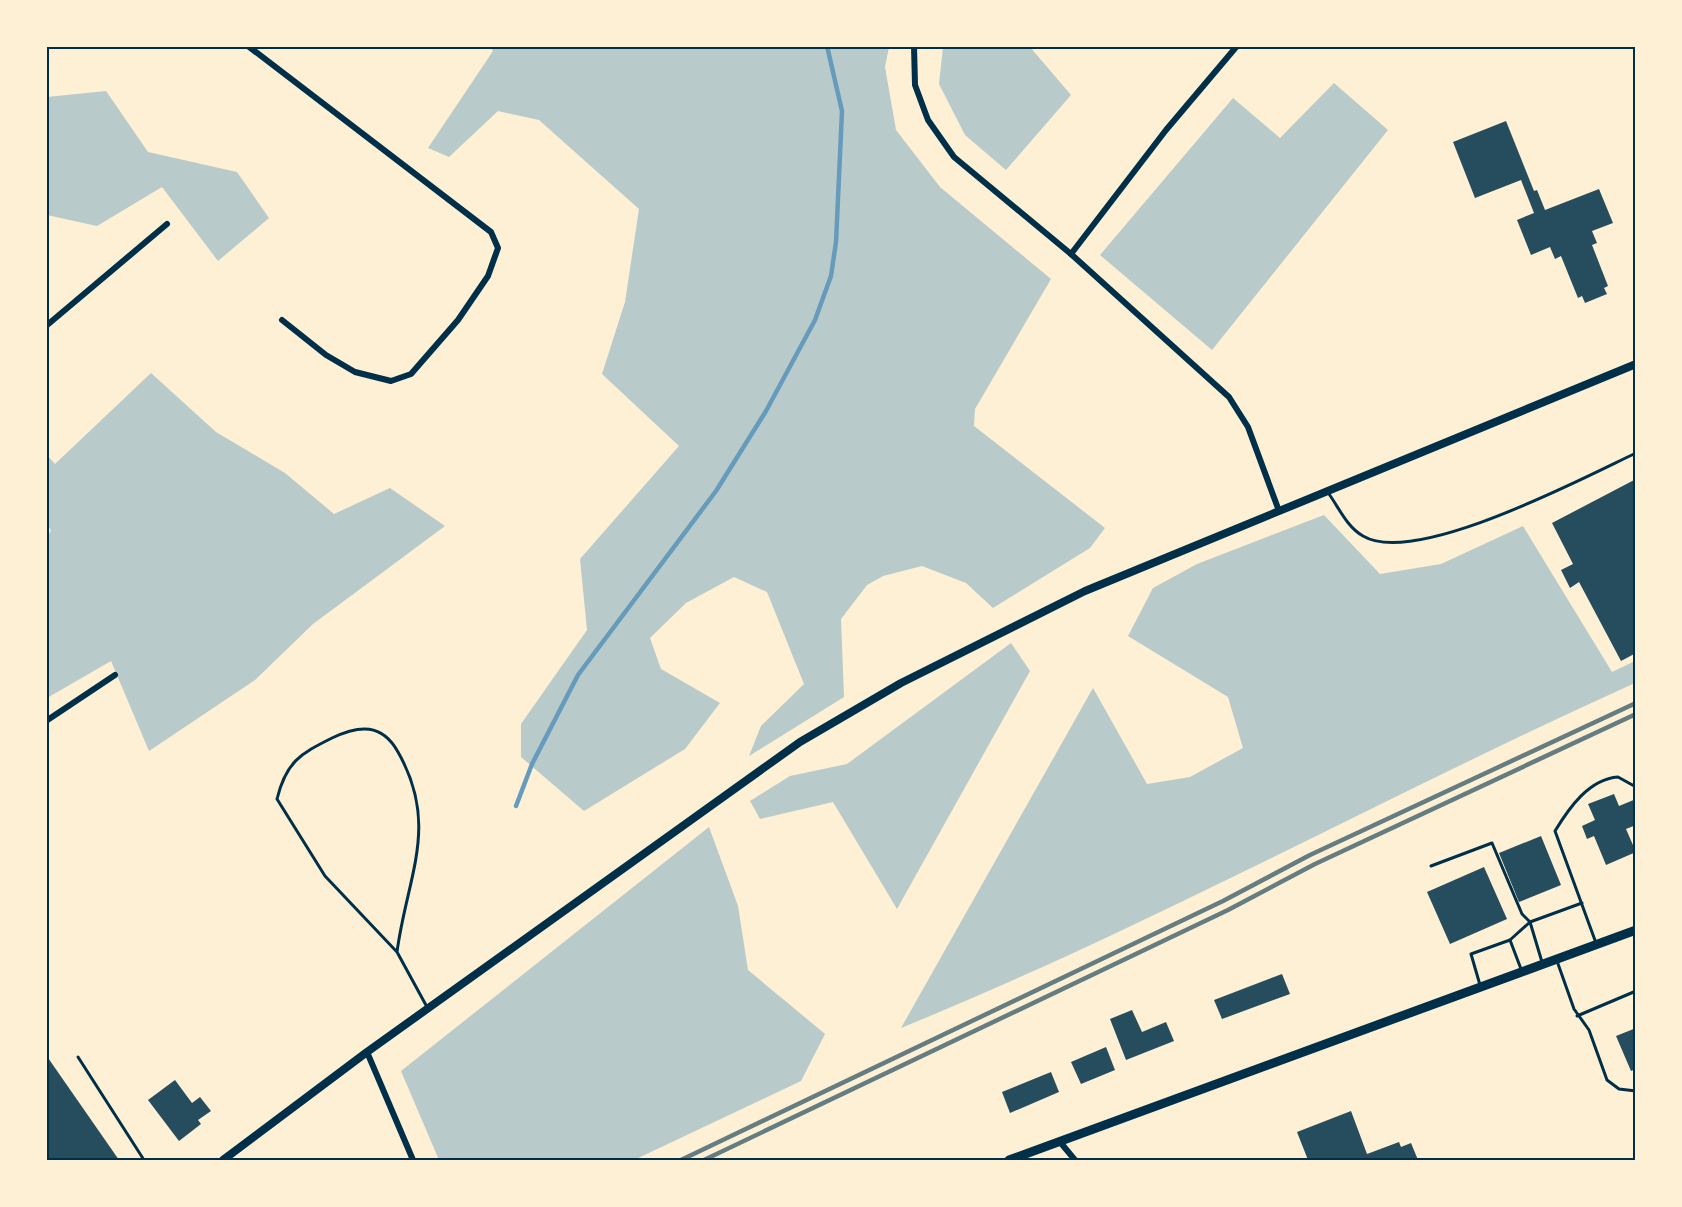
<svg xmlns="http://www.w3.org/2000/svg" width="1682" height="1207" viewBox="0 0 1682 1207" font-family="'PT Sans',sans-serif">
	<rect width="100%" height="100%" fill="#fdf0d5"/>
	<g fill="#b9caca">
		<path d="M 490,47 L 889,47 L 885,67 L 896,130 L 940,187 L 1051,279 L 975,409 L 974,426 L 1105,528 L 1090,548 L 993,608 L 966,583 L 922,566 L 883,576 L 867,585 L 841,619 L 844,697 L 749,756 L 761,726 L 804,684 L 767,592 L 734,577 L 686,603 L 650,638 L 661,669 L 720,703 L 685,749 L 584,811 L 521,757 L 521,724 L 587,630 L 580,559 L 679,446 L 602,374 L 625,302 L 639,209 L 539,120 L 498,111 L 449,157 L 428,148 L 493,51 Z"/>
		<path d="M 943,47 L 1030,47 L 1071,95 L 1006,170 L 965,135 L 939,84 Z"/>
		<path d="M 1334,83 L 1388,130 L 1212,350 L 1100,255 L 1233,98 L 1280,138 Z"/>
		<path d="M 106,91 L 148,152 L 237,172 L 269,218 L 218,261 L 162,187 L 97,226 L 47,215 L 47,97 Z"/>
		<path d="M 151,373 L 216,432 L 285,473 L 334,514 L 390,488 L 445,526 L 313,624 L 255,680 L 149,751 L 111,661 L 47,698 L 46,541 L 51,530 L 47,525 L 46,454 L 55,464 Z"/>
		<path d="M 1324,515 L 1380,574 L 1441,564 L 1523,526 L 1612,672 L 1635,661 L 1635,683 C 1389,794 1151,926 901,1028 L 1093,688 L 1147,784 L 1190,777 L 1243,748 L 1228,697 L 1128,636 L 1153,588 L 1197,564 Z"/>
		<path d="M 1011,643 L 1030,671 L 897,909 L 833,802 L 760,819 L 750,801 L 790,776 L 847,764 Z"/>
		<path d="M 709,827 L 738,906 L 748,970 L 825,1034 L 801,1081 L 634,1160 L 439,1160 L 401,1071 Z"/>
	</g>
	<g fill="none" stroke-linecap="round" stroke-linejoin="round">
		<path stroke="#669bbc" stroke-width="4.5" d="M 516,806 L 532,764 L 578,675 L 716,491 L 766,411 L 815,320 L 831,276 L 836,242 L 842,111 L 827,46"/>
	</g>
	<g fill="#264d5e">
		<path d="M 1506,121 L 1534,191 L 1537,190 L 1545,210 L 1599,189 L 1613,223 L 1592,231 L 1597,243 L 1592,245 L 1608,286 L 1604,288 L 1607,294 L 1585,303 L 1582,296 L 1578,298 L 1561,256 L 1555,259 L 1550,247 L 1531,255 L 1517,220 L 1534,213 L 1521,180 L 1475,198 L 1453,142 Z"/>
		<path d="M 1636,479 L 1636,653 L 1621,661 L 1579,582 L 1570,588 L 1561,570 L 1573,564 L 1552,523 Z"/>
		<path d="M 1614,794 L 1619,806 L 1636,799 L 1636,825 L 1626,829 L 1636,852 L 1606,865 L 1594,836 L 1587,839 L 1582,826 L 1595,820 L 1588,804 Z"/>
		<path d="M 1541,836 L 1561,885 L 1519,902 L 1499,853 Z"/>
		<path d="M 1484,867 L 1507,919 L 1450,944 L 1427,892 Z"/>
		<path d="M 1282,974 L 1290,994 L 1222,1019 L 1214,1000 Z"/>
		<path d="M 1132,1010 L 1142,1032 L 1166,1022 L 1174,1041 L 1126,1060 L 1110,1019 Z"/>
		<path d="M 1636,1028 L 1636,1069 L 1631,1071 L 1616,1036 Z"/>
		<path d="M 1106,1047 L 1115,1070 L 1081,1084 L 1071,1062 Z"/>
		<path d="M 46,1055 L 119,1160 L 46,1160 Z"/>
		<path d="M 1051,1072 L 1059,1092 L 1010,1113 L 1002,1092 Z"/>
		<path d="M 175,1080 L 192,1103 L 200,1097 L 211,1111 L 198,1120 L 201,1124 L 179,1141 L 148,1100 Z"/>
		<path d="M 1351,1111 L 1367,1154 L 1399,1142 L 1401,1147 L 1411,1143 L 1418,1160 L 1308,1160 L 1297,1132 Z"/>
	</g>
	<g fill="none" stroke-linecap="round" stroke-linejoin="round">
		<g stroke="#003049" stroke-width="3">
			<path d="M 1329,494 C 1339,508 1347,527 1363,536 C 1415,567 1583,478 1636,453"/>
			<path d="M 1431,866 L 1492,843 L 1522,914 L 1530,922 L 1582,903"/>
			<path d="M 1510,940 L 1521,969"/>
			<path d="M 1596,943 L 1555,831 C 1569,808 1589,779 1618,777 L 1636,787"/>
			<path d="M 397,952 C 407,876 440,826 398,752 C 382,723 359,725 332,738 C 300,754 286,762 277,799 L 325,876 L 397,952 L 427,1007"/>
			<path d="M 1557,961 L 1574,1009 L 1589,1030 L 1607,1080 L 1619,1089 L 1636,1091"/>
			<path d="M 1480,985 L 1471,954 L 1510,940 L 1530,922 L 1542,962"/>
			<path d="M 1577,1016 L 1636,991"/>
			<path d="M 78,1057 L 144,1160"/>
			<path d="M 1636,1136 L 1636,1147"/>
		</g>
		<g stroke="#003049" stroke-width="6">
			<path d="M 248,46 L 491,232 L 498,248 L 488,276 L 458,320 L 411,374 L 391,381 L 355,372 L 326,355 L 282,320"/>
			<path d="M 914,46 L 915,85 L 928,120 L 954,157 L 1071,254 L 1229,397 L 1248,427 L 1279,511"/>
			<path d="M 1071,254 L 1166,130 L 1237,46"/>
			<path d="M 46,326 L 167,224"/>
			<path d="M 46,721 L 115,675"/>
			<path d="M 367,1052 L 413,1160"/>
			<path d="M 1060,1142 L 1075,1160"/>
		</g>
		<path stroke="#003049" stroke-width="8" d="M 223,1160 L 367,1052 L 800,742 L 901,683 L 1085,591 L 1636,364"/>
		<path stroke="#003049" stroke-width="9" d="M 1009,1160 L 1636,930"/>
		<g stroke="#657d81" stroke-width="4.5">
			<path d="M 681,1160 L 1223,901 L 1310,855 L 1636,703"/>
			<path d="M 704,1160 L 1228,910 L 1315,864 L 1636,714"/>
		</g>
	</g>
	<rect width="1682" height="1207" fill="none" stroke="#fdf0d5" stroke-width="96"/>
	<rect x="48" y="48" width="1586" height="1111" fill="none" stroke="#003049" stroke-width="2"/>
</svg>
